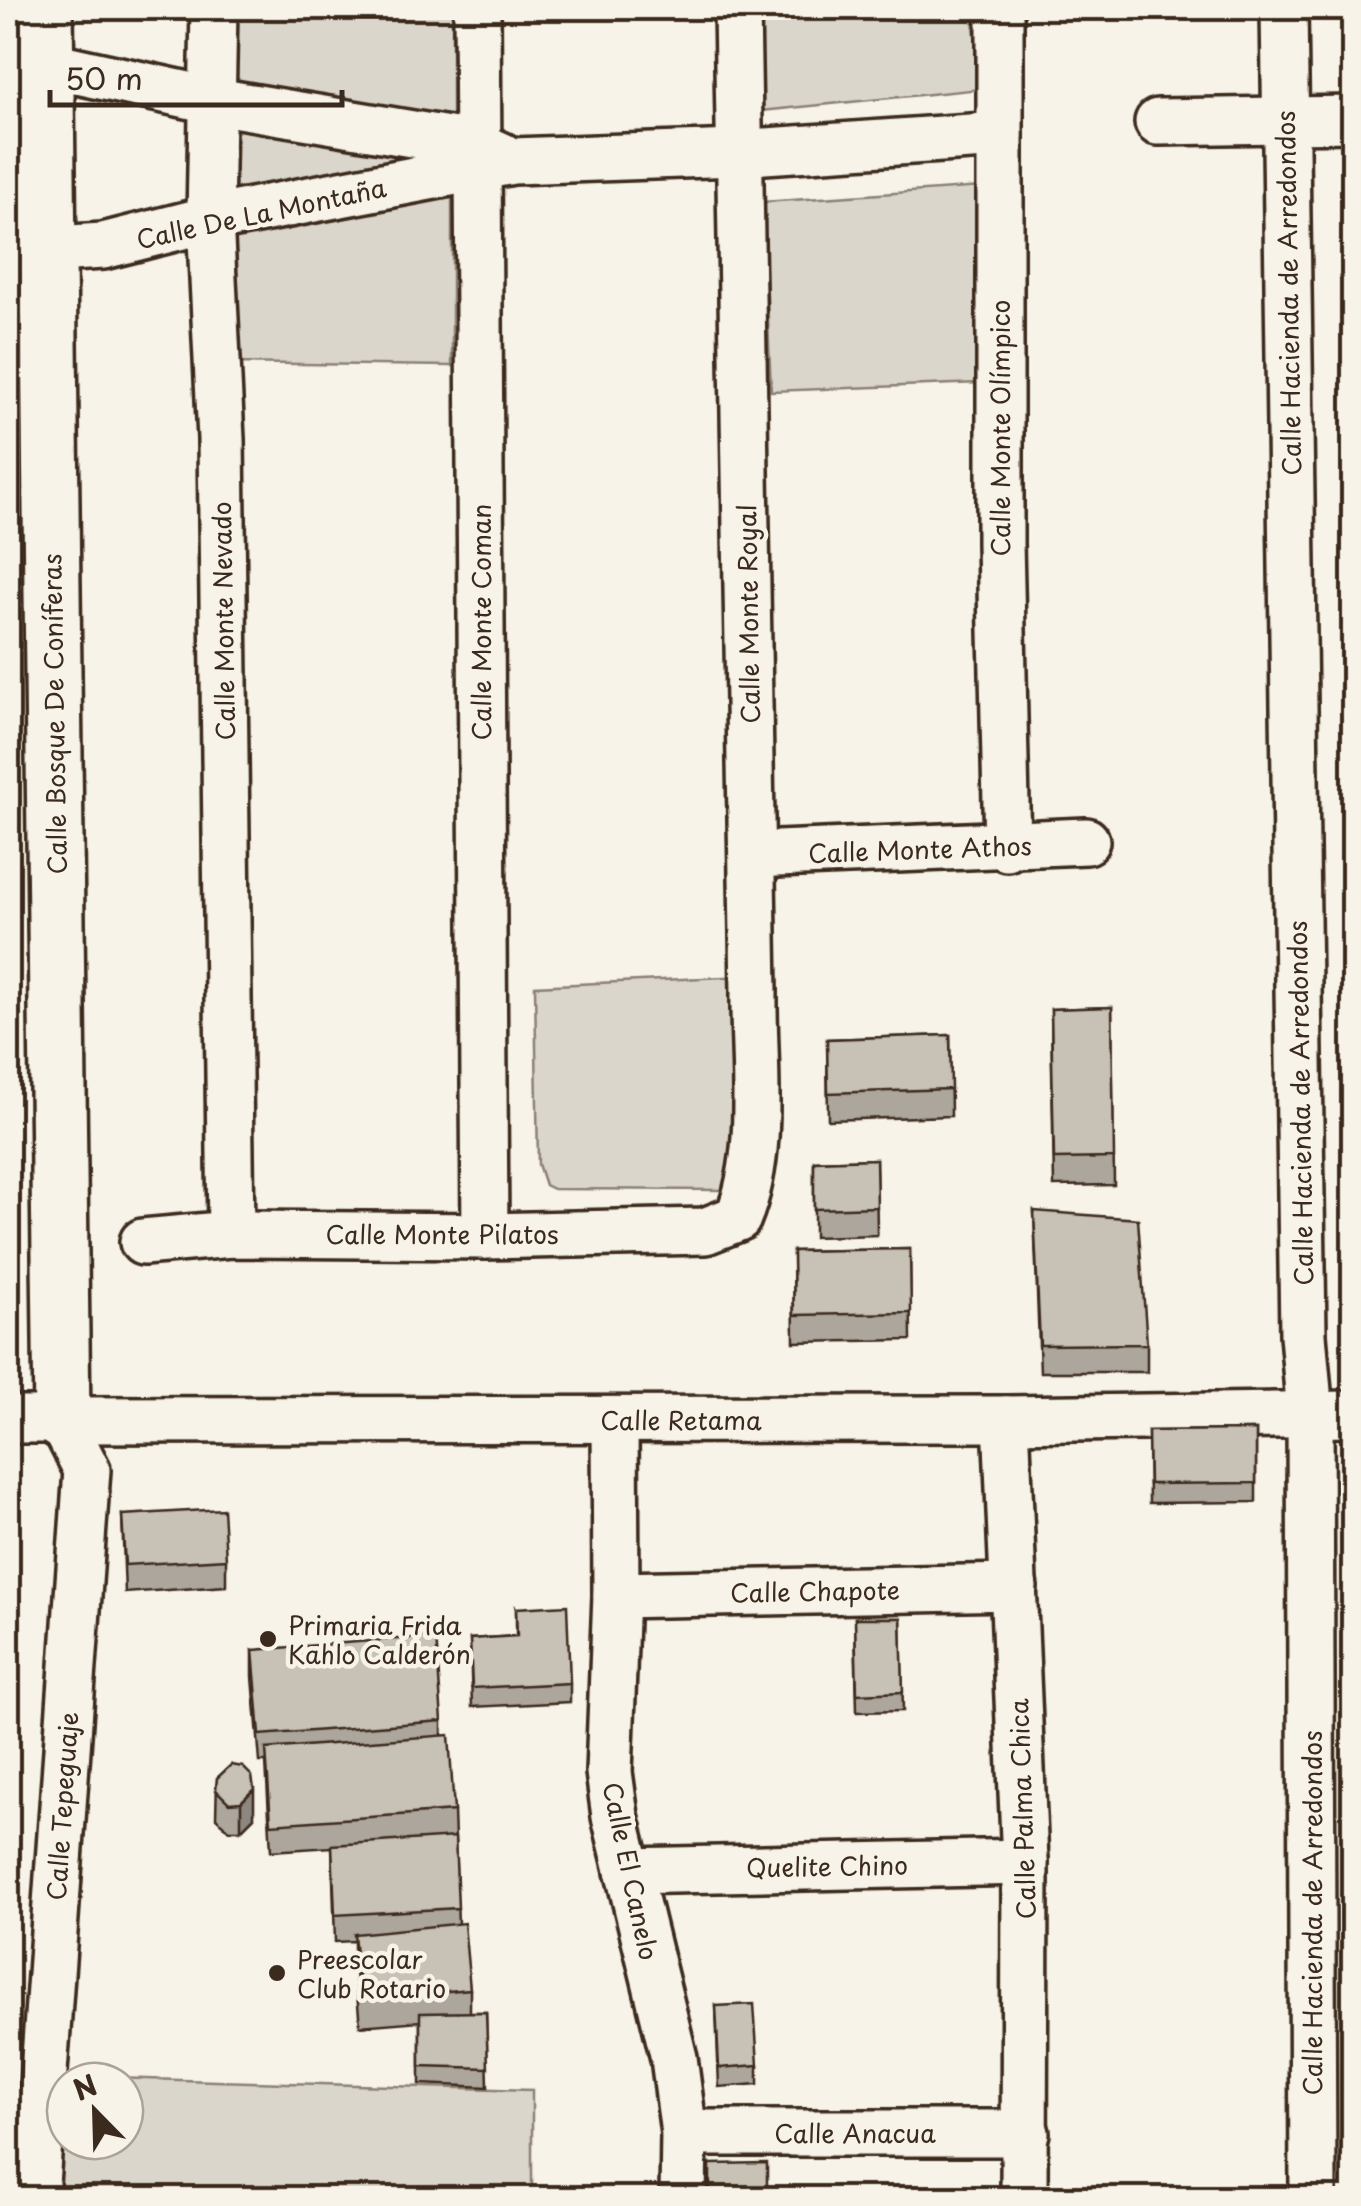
<svg xmlns="http://www.w3.org/2000/svg" width="1361" height="2206" viewBox="0 0 1361 2206" font-family="'Playpen Sans',sans-serif">
	<rect width="100%" height="100%" fill="#f7f3e8"/>
	<filter id="ink" filterUnits="userSpaceOnUse"><feTurbulence type="fractalNoise" baseFrequency=".01" numOctaves="2"/><feDisplacementMap in="SourceGraphic" scale="20" xChannelSelector="R" yChannelSelector="G"/><feConvolveMatrix kernelMatrix="1 2 1 2 8 2 1 2 1" color-interpolation-filters="sRGB"/></filter>
	<g filter="url(#ink)">
		<g fill="#dbd6cb" stroke="#8b8074" stroke-width="2.5" fill-rule="evenodd">
			<path d="M 233,8 L 452,8 L 452,366 L 229,363 Z"/>
			<path d="M 760,8 L 972,8 L 981,89 L 760,111 Z"/>
			<path d="M 982,187 L 980,383 L 771,391 L 763,202 Z"/>
			<path d="M 745,976 L 746,1172 L 725,1190 L 553,1189 L 545,1185 L 538,1164 L 535,986 Z"/>
			<path d="M 42,2076 L 532,2090 L 532,2198 L 38,2198 ZM 65,2081 L 125,2081 L 125,2141 L 65,2141 Z"/>
		</g>
		<g fill="none" stroke-linecap="round" stroke-linejoin="round">
			<g stroke="#3b2a1e" stroke-width="52">
				<g id="street">
					<path d="M 214,8 L 210,219 L 221,439 L 231,1234"/>
					<path d="M 477,8 L 485,1236"/>
					<path d="M 1000,8 L 1000,543 L 1007,848"/>
					<path d="M 1284,8 L 1303,1335 L 1310,1414 L 1313,2198"/>
					<path d="M 46,64 L 215,101 L 478,145 L 502,156"/>
					<path d="M 1158,122 L 1354,119"/>
					<path d="M 8,252 L 103,246 L 210,219 L 513,161 L 737,153 L 1000,135"/>
					<path d="M 753,855 L 1086,841"/>
					<path d="M 143,1242 L 231,1234 L 485,1236 L 705,1231 L 738,1218 C 766,1150 753,1064 754,992 L 737,8"/>
					<path d="M 1006,1419 L 1025,1862 L 1024,2198"/>
					<path d="M 8,1420 L 1006,1419 L 1354,1414"/>
					<path d="M 615,1421 L 616,1595 L 609,1772 L 615,1816 L 674,2058 L 684,2133 L 683,2198"/>
					<path d="M 616,1595 L 1014,1587"/>
					<path d="M 628,1871 L 1025,1862"/>
					<path d="M 684,2133 L 1026,2133"/>
					<path d="M 35,2198 L 87,1470 L 62,1421"/>
				</g>
			</g>
			<g stroke="#3b2a1e" stroke-width="62">
				<path id="secondary" d="M 45,8 L 62,1421"/>
			</g>
			<use href="#street" stroke="#f7f3e8" stroke-width="45"/>
			<use href="#secondary" stroke="#f7f3e8" stroke-width="55"/>
		</g>
		<g fill="#aca69d" stroke="#3b2a1e" stroke-width="2.5">
			<path d="M 1112,1007 L 1114,1185 L 1054,1186 L 1051,1009 Z"/>
			<path d="M 950,1035 L 951,1116 L 828,1120 L 827,1039 Z"/>
			<path d="M 876,1159 L 877,1235 L 814,1237 L 814,1161 Z"/>
			<path d="M 1034,1211 L 1147,1344 L 1147,1372 L 1040,1372 Z"/>
			<path d="M 910,1249 L 911,1340 L 794,1342 L 793,1251 Z"/>
			<path d="M 1256,1430 L 1256,1502 L 1149,1503 L 1148,1431 Z"/>
			<path d="M 122,1515 L 226,1559 L 226,1586 L 125,1593 Z"/>
			<path d="M 516,1608 L 570,1683 L 570,1702 L 472,1707 L 470,1639 L 516,1636 Z"/>
			<path d="M 855,1618 L 901,1618 L 903,1711 L 857,1712 Z"/>
			<path d="M 253,1650 L 442,1721 L 442,1736 L 454,1811 L 458,1924 L 470,1989 L 470,2012 L 486,2012 L 488,2087 L 420,2084 L 420,2021 L 360,2026 L 354,1962 L 354,1941 L 335,1942 L 332,1847 L 271,1851 L 266,1762 L 260,1762 L 253,1677 Z"/>
			<path d="M 231,1765 L 254,1817 L 241,1830 L 229,1830 L 216,1818 L 217,1778 Z"/>
			<path d="M 716,2006 L 758,2065 L 758,2084 L 719,2087 Z"/>
			<path d="M 1347,2069 L 1354,2069 L 1354,2176 L 1349,2176 Z"/>
		</g>
		<path fill="#8c877f" stroke="#3b2a1e" stroke-width="2.5" d="M 254,1789 L 254,1817 L 241,1830 L 241,1802 Z"/>
		<g fill="#c8c1b6" stroke="#3b2a1e" stroke-width="2.5">
			<path d="M 1112,1007 L 1114,1158 L 1054,1159 L 1051,1009 Z"/>
			<path d="M 950,1035 L 951,1089 L 828,1093 L 827,1039 Z"/>
			<path d="M 876,1159 L 877,1207 L 814,1209 L 814,1161 Z"/>
			<path d="M 1034,1211 L 1138,1219 L 1147,1344 L 1040,1345 Z"/>
			<path d="M 910,1249 L 911,1313 L 794,1315 L 793,1251 Z"/>
			<path d="M 1256,1430 L 1256,1483 L 1149,1484 L 1148,1431 Z"/>
			<path d="M 223,1509 L 226,1559 L 125,1565 L 122,1515 Z"/>
			<path d="M 567,1605 L 570,1683 L 472,1688 L 470,1639 L 517,1636 L 516,1608 Z"/>
			<path d="M 855,1618 L 901,1618 L 903,1692 L 857,1694 Z"/>
			<path d="M 436,1636 L 442,1721 L 260,1735 L 253,1650 Z"/>
			<path d="M 449,1735 L 454,1811 L 271,1824 L 266,1749 Z"/>
			<path d="M 231,1765 L 243,1767 L 252,1776 L 254,1789 L 241,1802 L 229,1803 L 216,1790 L 217,1778 Z"/>
			<path d="M 455,1837 L 458,1908 L 335,1915 L 332,1845 Z"/>
			<path d="M 464,1923 L 470,1989 L 360,1999 L 354,1934 Z"/>
			<path d="M 754,2004 L 758,2065 L 719,2068 L 716,2006 Z"/>
			<path d="M 486,2012 L 488,2068 L 420,2066 L 420,2013 Z"/>
			<path d="M 1347,2069 L 1354,2069 L 1354,2141 L 1349,2141 Z"/>
			<path d="M 767,2163 L 767,2198 L 710,2198 L 710,2164 Z"/>
		</g>
	</g>
	<g fill="#3b2a1e" stroke="#f7f3e8" stroke-width="4">
		<circle cx="268" cy="1639" r="10"/>
		<circle cx="277" cy="1973" r="10"/>
	</g>
	<g text-anchor="middle" dominant-baseline="central" stroke-width="9" stroke-linejoin="round" paint-order="stroke">
		<g font-size="25" fill="#3b2a1e" stroke="#f7f3e8">
			<text transform="translate(261 213) rotate(-12)">Calle De La Montaña</text>
			<text transform="translate(1288 293) rotate(-91)">Calle Hacienda de Arredondos</text>
			<text transform="translate(1000 428) rotate(-90)">Calle Monte Olímpico</text>
			<text transform="translate(748 614) rotate(-91)">Calle Monte Royal</text>
			<text transform="translate(223 621) rotate(-91)">Calle Monte Nevado</text>
			<text transform="translate(481 622) rotate(-90)">Calle Monte Coman</text>
			<text transform="translate(54 714) rotate(-91)">Calle Bosque De Coníferas</text>
			<text transform="translate(920 849) rotate(-2)">Calle Monte Athos</text>
			<text transform="translate(1300 1103) rotate(-91)">Calle Hacienda de Arredondos</text>
			<text x="442" y="1234">Calle Monte Pilatos</text>
			<text x="681" y="1420">Calle Retama</text>
			<text transform="translate(815 1591) rotate(-1)">Calle Chapote</text>
			<text transform="translate(62 1806) rotate(-86)">Calle Tepeguaje</text>
			<text transform="translate(1022 1809) rotate(-92)">Calle Palma Chica</text>
			<text transform="translate(827 1866) rotate(-1)">Quelite Chino</text>
			<text transform="translate(631 1871) rotate(78)">Calle El Canelo</text>
			<text transform="translate(1312 1913) rotate(-90)">Calle Hacienda de Arredondos</text>
			<text x="855" y="2133">Calle Anacua</text>
		</g>
		<g font-size="25" fill="#3b2a1e" stroke="#f7f3e8" text-anchor="start">
			<text x="288" y="1625">Primaria Frida<tspan x="288" dy="29">Kahlo Calderón</tspan></text>
			<text x="297" y="1959">Preescolar<tspan x="297" dy="29">Club Rotario</tspan></text>
		</g>
	</g>
	<rect width="1361" height="2206" fill="none" stroke="#f7f3e8" stroke-width="40"/>
	<rect x="20" y="20" width="1321" height="2166" fill="none" stroke="#3b2a1e" stroke-width="4" filter="url(#ink)"/>
	<g transform="translate(95 2111) rotate(337)"><circle r="48" fill="#f7f3e8" stroke="#aca397" stroke-width="2.5"/>
	<path d="M0-8L18 38L0 25L-18 38Z" fill="#3b2a1e"/>
	<text y="-15" font-size="28" font-weight="bold" text-anchor="middle" fill="#3b2a1e">N</text>
	</g>
	<path d="M50 90v15h292v-15" fill="none" stroke="#3b2a1e" stroke-width="5"/>
	<text x="65" y="90" font-size="30" fill="#3b2a1e" stroke="#f7f3e8" stroke-width="8" paint-order="stroke">50 m</text>
</svg>
